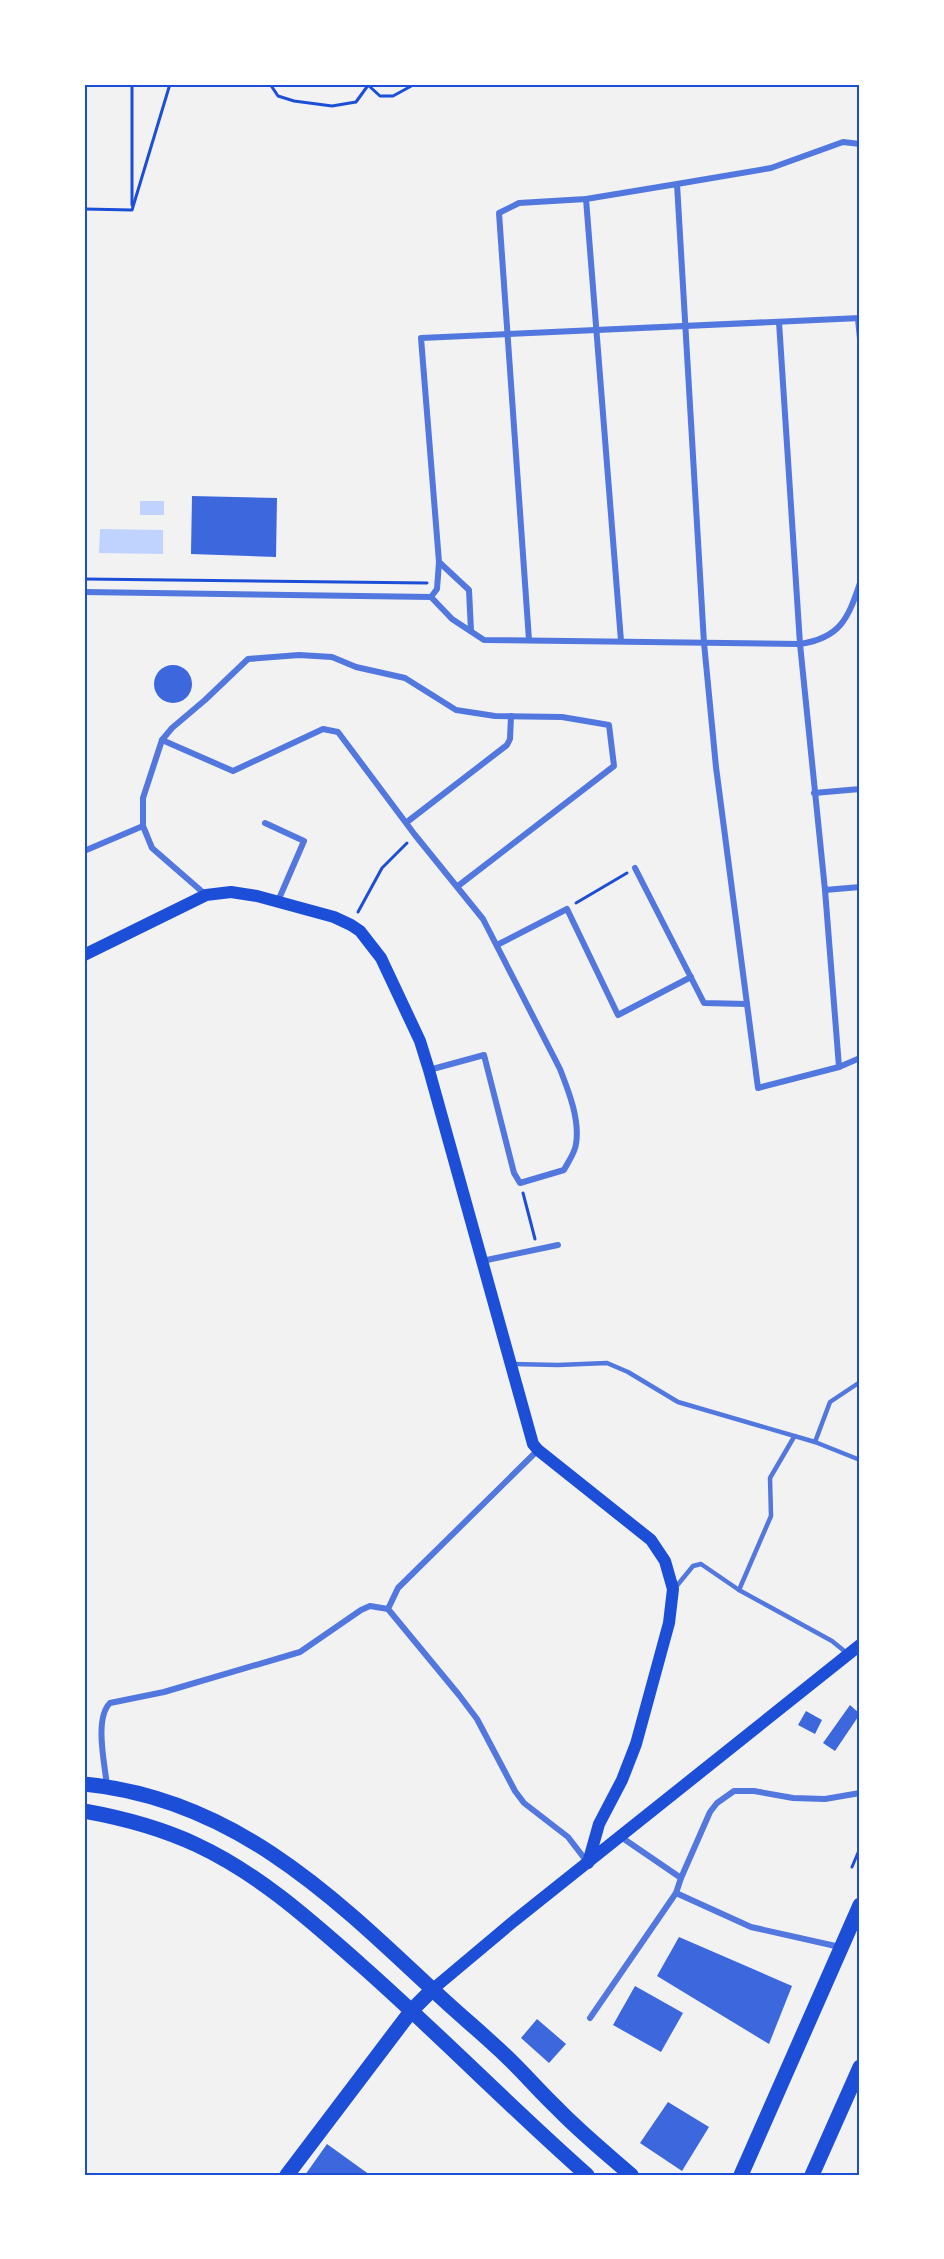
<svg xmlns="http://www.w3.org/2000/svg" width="944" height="2259" viewBox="0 0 944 2259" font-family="Raleway,sans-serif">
	<rect width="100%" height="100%" fill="#f2f2f2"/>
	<g fill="#bfd3fe">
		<rect x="140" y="501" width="24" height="14"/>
		<path d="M 100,529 L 163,530 L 163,554 L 99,553 Z"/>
	</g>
	<g fill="#3d67dc">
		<path d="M 192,496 L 277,498 L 276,557 L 191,554 Z"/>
		<circle cx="173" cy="684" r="19"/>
		<path d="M 850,1705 L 860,1714 L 835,1751 L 823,1743 Z"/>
		<path d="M 806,1711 L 822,1720 L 815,1734 L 798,1725 Z"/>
		<path d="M 679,1937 L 792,1986 L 769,2044 L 657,1976 Z"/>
		<path d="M 635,1986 L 683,2013 L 661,2052 L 613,2025 Z"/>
		<path d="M 537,2019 L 566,2044 L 549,2063 L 521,2038 Z"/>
		<path d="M 668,2102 L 709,2127 L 682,2171 L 640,2143 Z"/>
		<path d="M 327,2144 L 370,2175 L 305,2175 Z"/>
	</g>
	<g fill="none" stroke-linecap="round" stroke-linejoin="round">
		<g stroke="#1d4ed8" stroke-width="3">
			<path d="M 132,84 L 132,205"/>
			<path d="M 270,84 L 278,96 L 294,101 L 332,106 L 356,102 L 369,84"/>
			<path d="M 368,85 L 380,96 L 393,96 L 415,84"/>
			<path d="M 84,209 L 132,210 L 170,84"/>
			<path d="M 84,579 L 427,583"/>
			<path d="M 576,903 L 627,873"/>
			<path d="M 358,912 L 382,868 L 407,843"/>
			<path d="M 523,1193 L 535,1239"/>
			<path d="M 860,1831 L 860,1834"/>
			<path d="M 852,1867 L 860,1848"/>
		</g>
		<g stroke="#5277de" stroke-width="4.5">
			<path d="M 512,1364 L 558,1365 L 607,1363 L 628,1372 L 678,1402 L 815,1442 L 860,1460"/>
			<path d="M 815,1442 L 830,1402 L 860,1382"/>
			<path d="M 675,1588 L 693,1566 L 701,1564 L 739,1590 L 832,1641 L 848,1654"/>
			<path d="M 739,1590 L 771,1516 L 770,1478 L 794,1437"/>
		</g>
		<g stroke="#5277de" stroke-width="6">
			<path d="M 677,184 L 771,168 L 843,142 L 860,144"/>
			<path d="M 586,199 L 621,641"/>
			<path d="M 860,318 L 421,338 L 439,562 L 437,589 L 431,597 L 452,619 L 484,640 L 800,644 C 840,638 848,619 860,583"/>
			<path d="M 858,319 L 860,339"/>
			<path d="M 779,322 L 800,644 L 825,890"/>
			<path d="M 439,562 L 469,590 L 471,631"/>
			<path d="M 84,592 L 431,597"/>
			<path d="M 529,640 L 499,213 L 519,203 L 586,199 L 677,184 L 704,643 L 716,767 L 758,1088 L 839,1067 L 860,1058"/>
			<path d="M 162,740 L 233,771 L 323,729 L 338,732 L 415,835 L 483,919 L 560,1069 C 569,1092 580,1120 576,1144 C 575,1153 568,1162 564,1170 L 520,1183 L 514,1173 L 484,1055 L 429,1070"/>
			<path d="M 814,793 L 860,789"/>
			<path d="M 407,822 L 507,745 L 510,739 L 511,716"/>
			<path d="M 265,823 L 304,841 L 278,901"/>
			<path d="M 84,851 L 143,826"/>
			<path d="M 635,868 L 704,1003 L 747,1004"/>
			<path d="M 206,895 L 152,848 L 143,826 L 143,798 L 162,740 L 172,728 L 205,700 L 248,659 L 299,655 L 332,657 L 356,667 L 405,678 L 456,710 L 495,716 L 562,717 L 609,725 L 614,766 L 458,886"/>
			<path d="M 497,945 L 567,909 L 618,1015 L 691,977"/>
			<path d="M 839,1067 L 825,890 L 860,887"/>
			<path d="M 482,1261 L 558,1245"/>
			<path d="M 538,1450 L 398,1588 L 388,1609 L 459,1695 L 477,1719 L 515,1791 L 524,1803 L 568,1837 L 588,1863"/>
			<path d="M 107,1786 C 105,1765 94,1719 110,1703 L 164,1692 L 300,1652 L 361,1610 L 370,1606 L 388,1609"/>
			<path d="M 621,1837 L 681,1878 L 710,1812 L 717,1803 L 734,1791 L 754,1791 L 793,1798 L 825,1799 L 860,1793"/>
			<path d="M 676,1893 L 751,1927 L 840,1947"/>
			<path d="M 590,2018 L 676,1893 L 681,1878"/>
		</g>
		<g stroke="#1d4ed8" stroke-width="12">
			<path d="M 84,955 L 206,895 L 231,892 L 257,896 L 334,917 L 351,925 L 360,931 L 381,958 L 420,1041 L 429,1070 L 533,1444 L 538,1450 L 651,1540 L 665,1561 L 673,1589 L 669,1623 L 636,1744 L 622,1780 L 599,1824 L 588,1863"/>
			<path d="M 433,1989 L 514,1921 L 860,1645"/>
		</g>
		<g stroke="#1d4ed8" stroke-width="15">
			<path d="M 84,1784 C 231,1798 330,1893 432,1989 C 456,2012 482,2033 506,2056 C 524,2073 539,2091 557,2108 C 580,2132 606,2153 631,2175"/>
			<path d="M 84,1811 C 123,1818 161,1828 197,1845 C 259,1874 310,1920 361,1965 C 438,2033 510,2107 587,2175"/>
			<path d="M 287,2175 L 412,2010 L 433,1989"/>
			<path d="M 741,2175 L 860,1905"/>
			<path d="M 812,2175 L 860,2067"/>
		</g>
	</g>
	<rect width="944" height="2259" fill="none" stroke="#ffffff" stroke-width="171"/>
	<rect x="86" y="86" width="772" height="2088" fill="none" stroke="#1d4ed8" stroke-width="2"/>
</svg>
